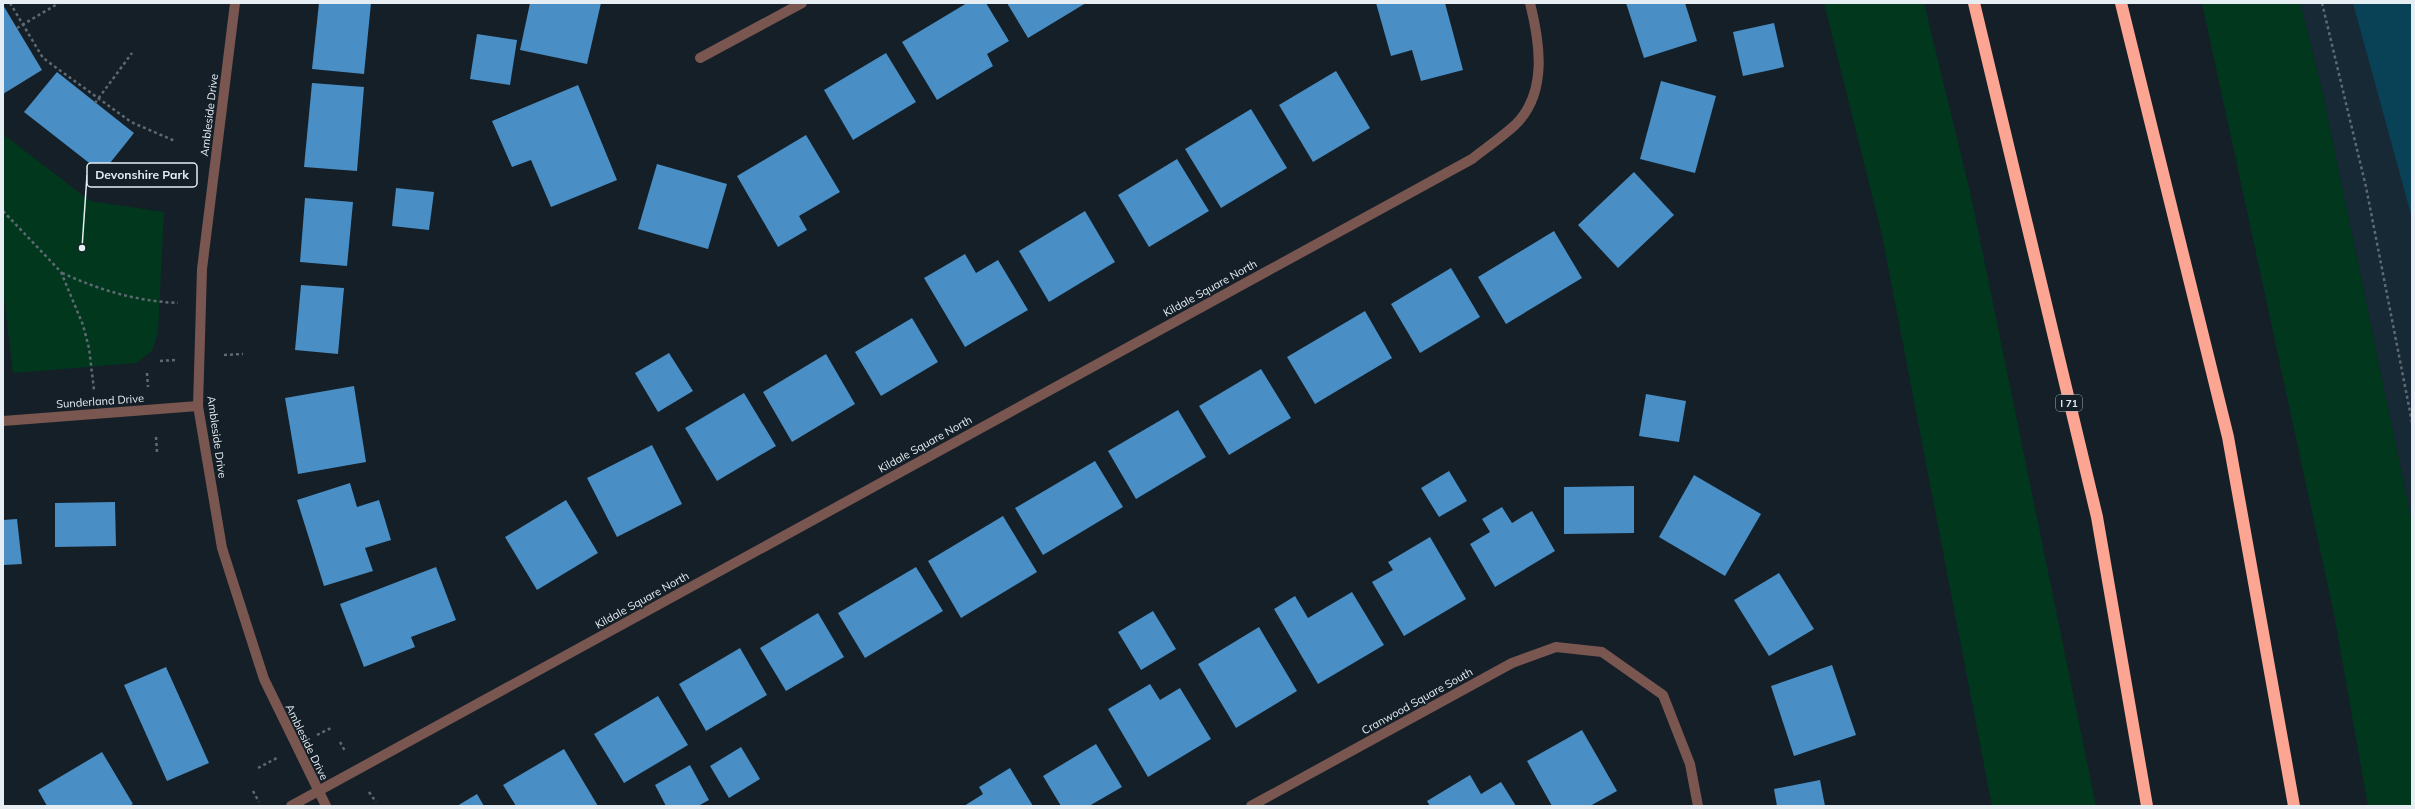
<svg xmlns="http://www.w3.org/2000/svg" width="2415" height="809" viewBox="0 0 2415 809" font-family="Mulish,sans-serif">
	<rect width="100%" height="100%" fill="#141f28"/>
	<path fill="#182936" d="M 2300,3 L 2412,3 L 2412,523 L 2321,85 Z"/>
	<g fill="#01381d">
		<path d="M 1824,3 L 1924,3 L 1971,196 L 2096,806 L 1992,806 L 1882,235 Z"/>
		<path d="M 2202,3 L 2300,3 L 2321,85 L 2412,523 L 2412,806 L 2368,806 L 2334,614 Z"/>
		<path d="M 3,134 L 90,201 L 164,212 L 158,332 L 152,351 L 136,363 L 13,373 L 3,289 Z"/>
	</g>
	<path fill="#094156" d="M 2353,3 L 2412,3 L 2412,218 Z"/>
	<g fill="#498ec4">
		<path d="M 319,3 L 371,3 L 364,74 L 312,69 Z"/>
		<path d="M 530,3 L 601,3 L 587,64 L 520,50 Z"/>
		<path d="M 967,3 L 986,3 L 1009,41 L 987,54 L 993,66 L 937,100 L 902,42 Z"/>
		<path d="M 1007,3 L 1086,3 L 1028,38 Z"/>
		<path d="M 1376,3 L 1445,3 L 1463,70 L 1421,81 L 1412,50 L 1391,56 Z"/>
		<path d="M 1626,3 L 1685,3 L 1697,41 L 1644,58 Z"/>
		<path d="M 3,5 L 42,70 L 3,94 Z"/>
		<path d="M 1774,23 L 1784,67 L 1743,76 L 1733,32 Z"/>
		<path d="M 477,34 L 517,40 L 510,85 L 470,79 Z"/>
		<path d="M 886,53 L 916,102 L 853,140 L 824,90 Z"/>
		<path d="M 1336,71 L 1370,128 L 1313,162 L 1279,105 Z"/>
		<path d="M 57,72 L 134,133 L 102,173 L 24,112 Z"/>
		<path d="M 1661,81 L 1716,96 L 1695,173 L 1640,159 Z"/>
		<path d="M 312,83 L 364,87 L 357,171 L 304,167 Z"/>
		<path d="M 578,85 L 617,180 L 551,207 L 531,160 L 512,167 L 492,121 Z"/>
		<path d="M 1251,109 L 1287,168 L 1221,208 L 1185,149 Z"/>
		<path d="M 806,135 L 840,192 L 799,216 L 807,230 L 778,247 L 737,176 Z"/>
		<path d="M 1177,159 L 1209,211 L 1149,247 L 1118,195 Z"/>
		<path d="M 657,164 L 727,184 L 708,249 L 638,229 Z"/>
		<path d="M 1634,172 L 1674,215 L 1618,268 L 1578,225 Z"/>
		<path d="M 396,188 L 434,192 L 429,230 L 392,226 Z"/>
		<path d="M 305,198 L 353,202 L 347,266 L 300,262 Z"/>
		<path d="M 1085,211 L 1115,262 L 1049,302 L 1019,251 Z"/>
		<path d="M 1554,231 L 1582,278 L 1506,324 L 1478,277 Z"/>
		<path d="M 965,254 L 976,273 L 998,260 L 1028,310 L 965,347 L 924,278 Z"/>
		<path d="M 1451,268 L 1480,317 L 1420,353 L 1391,304 Z"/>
		<path d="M 301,285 L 344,288 L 338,354 L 295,350 Z"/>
		<path d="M 1365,311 L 1392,358 L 1315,404 L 1287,357 Z"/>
		<path d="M 912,318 L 938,362 L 881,396 L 855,352 Z"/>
		<path d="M 669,353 L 693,391 L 658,412 L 635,373 Z"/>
		<path d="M 826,354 L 855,404 L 792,442 L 763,392 Z"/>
		<path d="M 1261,369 L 1291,418 L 1229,455 L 1199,406 Z"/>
		<path d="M 354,386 L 366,462 L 298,474 L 285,398 Z"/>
		<path d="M 744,393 L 776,446 L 717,481 L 685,428 Z"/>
		<path d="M 1646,394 L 1686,401 L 1679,442 L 1639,436 Z"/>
		<path d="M 1178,410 L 1206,457 L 1136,499 L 1108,451 Z"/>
		<path d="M 652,445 L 682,504 L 617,537 L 587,478 Z"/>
		<path d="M 1095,461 L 1123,507 L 1043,555 L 1015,508 Z"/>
		<path d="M 1449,471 L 1467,501 L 1439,517 L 1421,488 Z"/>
		<path d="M 1694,475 L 1761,514 L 1725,576 L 1659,537 Z"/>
		<path d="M 350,483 L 357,507 L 379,500 L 391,540 L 365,548 L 373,571 L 324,586 L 297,500 Z"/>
		<path d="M 1634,486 L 1634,533 L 1564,534 L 1564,487 Z"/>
		<path d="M 566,500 L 598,553 L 537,590 L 505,537 Z"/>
		<path d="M 115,502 L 116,546 L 55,547 L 55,503 Z"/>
		<path d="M 1502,507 L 1512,523 L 1532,511 L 1555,551 L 1495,587 L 1470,544 L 1490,532 L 1482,519 Z"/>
		<path d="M 1003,516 L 1037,572 L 961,618 L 928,561 Z"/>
		<path d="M 17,519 L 22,564 L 3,565 L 3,520 Z"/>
		<path d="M 1430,537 L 1466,599 L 1404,636 L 1372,582 L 1393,570 L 1388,562 Z"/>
		<path d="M 436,567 L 456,620 L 411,637 L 415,647 L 364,667 L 340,604 Z"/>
		<path d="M 916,567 L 943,611 L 865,658 L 838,613 Z"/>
		<path d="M 1779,573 L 1814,629 L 1769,656 L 1734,600 Z"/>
		<path d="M 1352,592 L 1384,645 L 1318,684 L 1274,609 L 1295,596 L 1308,618 Z"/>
		<path d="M 1153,611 L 1176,649 L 1141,670 L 1118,632 Z"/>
		<path d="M 818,613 L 844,657 L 786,691 L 760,648 Z"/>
		<path d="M 1259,627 L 1297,691 L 1236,728 L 1198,664 Z"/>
		<path d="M 740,648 L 767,695 L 706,731 L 679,684 Z"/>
		<path d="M 1832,665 L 1856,735 L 1794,756 L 1771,686 Z"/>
		<path d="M 166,667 L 209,763 L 167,781 L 124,685 Z"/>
		<path d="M 1150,684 L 1160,700 L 1180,688 L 1211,739 L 1148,777 L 1108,709 Z"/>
		<path d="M 658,696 L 688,745 L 624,783 L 594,734 Z"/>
		<path d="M 1582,730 L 1617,791 L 1590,806 L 1552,806 L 1527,761 Z"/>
		<path d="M 1096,744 L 1122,787 L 1089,806 L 1061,806 L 1043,776 Z"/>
		<path d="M 741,747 L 760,779 L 729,798 L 710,766 Z"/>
		<path d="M 564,749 L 598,806 L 516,806 L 503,785 Z"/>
		<path d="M 102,752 L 133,804 L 129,806 L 47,806 L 38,790 Z"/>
		<path d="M 690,765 L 709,800 L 698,806 L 666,806 L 655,785 Z"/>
		<path d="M 1010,768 L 1033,806 L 964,806 L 983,794 L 979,787 Z"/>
		<path d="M 1470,775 L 1481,794 L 1501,782 L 1516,806 L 1430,806 L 1427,801 Z"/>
		<path d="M 1820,780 L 1825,806 L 1777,806 L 1774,789 Z"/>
		<path d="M 477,794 L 484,806 L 457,806 Z"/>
	</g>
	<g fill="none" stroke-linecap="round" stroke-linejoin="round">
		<g stroke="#5f6971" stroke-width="2.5" stroke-dasharray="3 3" stroke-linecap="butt">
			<path d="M 10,3 L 43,58 L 131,122 L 175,141"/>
			<path d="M 2322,3 L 2366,187 L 2412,422"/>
			<path d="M 17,28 L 59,3"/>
			<path d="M 95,103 L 132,53"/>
			<path d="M 3,211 L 61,272 L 83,325 L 89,348 L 94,390"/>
			<path d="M 62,273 C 100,290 135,301 178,303"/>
			<path d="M 224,355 L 243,354"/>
			<path d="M 160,361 L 175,360"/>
			<path d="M 147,373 L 148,387"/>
			<path d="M 156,437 L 157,452"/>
			<path d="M 317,735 L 333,727"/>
			<path d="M 340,742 L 345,751"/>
			<path d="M 258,768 L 277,758"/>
			<path d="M 253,791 L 259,802"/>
			<path d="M 369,792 L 376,802"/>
		</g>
		<g stroke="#79564f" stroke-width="10">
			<path d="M 235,3 L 202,269 L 198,406 L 222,548 L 264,679 L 326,806"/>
			<path d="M 700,58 L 802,3"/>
			<path d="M 3,421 L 198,406"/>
			<path d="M 291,806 L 1472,159 C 1486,148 1502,137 1515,125 C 1548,93 1540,43 1530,3"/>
			<path d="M 1251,806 L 1512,663 L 1556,647 L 1602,652 L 1663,695 L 1690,764 L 1698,806"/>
		</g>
		<g stroke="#fca593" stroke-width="12">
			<path d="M 1974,3 L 2097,517 L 2147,806"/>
			<path d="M 2121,3 L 2228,437 L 2294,806"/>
		</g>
	</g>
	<g text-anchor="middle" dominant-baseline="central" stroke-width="3.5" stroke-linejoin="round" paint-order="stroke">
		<rect fill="#141f28" stroke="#a7b0b7" stroke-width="1" x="2056" y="395" width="26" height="16" rx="3"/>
		<g font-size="10" font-weight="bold" fill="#e6eef4">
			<text x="2069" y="403">I 71</text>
		</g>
		<g font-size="11" fill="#e6eef4" stroke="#141f28">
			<text transform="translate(209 115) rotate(-83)">Ambleside Drive</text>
			<text transform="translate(1210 288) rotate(-29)">Kildale Square North</text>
			<text transform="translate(100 401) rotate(-4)">Sunderland Drive</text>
			<text transform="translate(217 437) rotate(82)">Ambleside Drive</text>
			<text transform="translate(925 444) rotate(-29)">Kildale Square North</text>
			<text transform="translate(642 600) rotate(-29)">Kildale Square North</text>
			<text transform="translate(1417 701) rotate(-29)">Cranwood Square South</text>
			<text transform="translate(307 742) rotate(64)">Ambleside Drive</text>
		</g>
	</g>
	<path fill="none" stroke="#e6eef4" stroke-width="1.5" d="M82 248L87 175"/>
	<circle fill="#e6eef4" stroke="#141f28" stroke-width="1.5" cx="82" cy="248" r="4"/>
	<rect fill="#141f28" stroke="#e6eef4" stroke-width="1.5" x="87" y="163" width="110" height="24" rx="4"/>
	<g font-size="12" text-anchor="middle" font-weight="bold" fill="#e6eef4">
		<text x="142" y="179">Devonshire Park</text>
	</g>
	<rect width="2415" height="809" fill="none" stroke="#e6eef4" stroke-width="8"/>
</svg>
